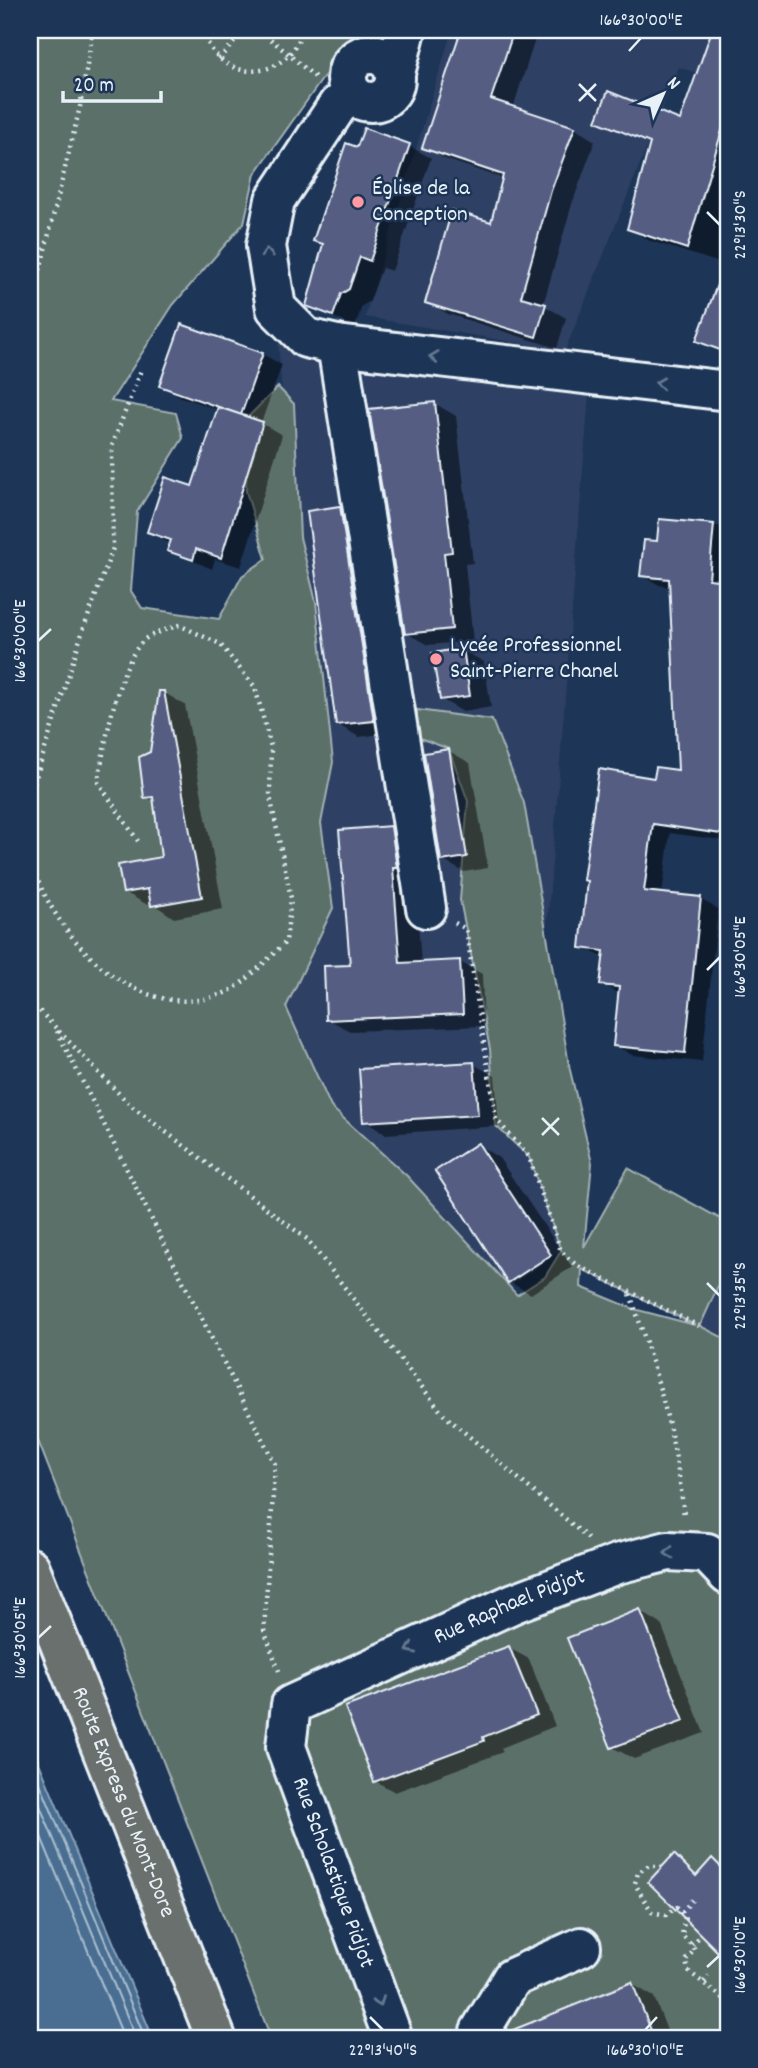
<svg xmlns="http://www.w3.org/2000/svg" width="758" height="2068" viewBox="0 0 758 2068" font-family="Dekko,sans-serif">
	<rect width="100%" height="100%" fill="#1d3557"/>
	<filter id="ink" filterUnits="userSpaceOnUse"><feTurbulence type="fractalNoise" baseFrequency=".0143" numOctaves="2"/><feDisplacementMap in="SourceGraphic" scale="14" xChannelSelector="R" yChannelSelector="G"/><feConvolveMatrix kernelMatrix="1 2 1 2 8 2 1 2 1" color-interpolation-filters="sRGB"/></filter>
	<g filter="url(#ink)">
		<g fill="#2e4164">
			<path d="M 452,30 L 728,30 L 728,85 L 679,67 L 565,351 L 365,317 Z"/>
			<path d="M 278,343 L 341,365 L 589,394 L 529,1157 L 561,1251 L 497,1295 L 306,1107 L 269,988 L 325,924 Z"/>
			<path d="M 728,1266 L 728,1340 L 699,1326 Z"/>
		</g>
		<path fill="#5c706b" stroke="#a2b0b2" stroke-width="2" fill-rule="evenodd" d="M 30,30 L 357,30 L 255,174 L 244,223 L 173,305 L 111,401 L 176,413 L 183,438 L 137,512 L 131,591 L 142,608 L 219,619 L 242,576 L 266,559 L 246,491 L 248,417 L 278,387 L 294,404 L 300,537 L 316,602 L 333,762 L 321,823 L 333,908 L 286,1007 L 331,1107 L 407,1176 L 517,1295 L 545,1277 L 561,1251 L 529,1157 L 496,1126 L 490,1049 L 460,900 L 468,801 L 449,749 L 417,737 L 417,710 L 492,720 L 524,803 L 570,1070 L 592,1163 L 584,1247 L 628,1168 L 728,1223 L 728,1264 L 700,1326 L 728,1340 L 728,2038 L 271,2038 L 30,1420 ZM 582,1269 L 695,1325 L 634,1309 L 581,1287 Z"/>
		<path fill="#4a6e91" stroke="#89a2ba" stroke-width="2" d="M 30,1741 L 153,2038 L 30,2038 Z"/>
		<g fill="#0007">
			<path d="M 463,30 L 538,30 L 513,108 L 574,128 L 595,141 L 572,204 L 543,305 L 566,318 L 557,348 L 448,314 L 427,302 L 492,225 L 504,179 L 445,159 L 424,147 Z"/>
			<path d="M 713,30 L 728,30 L 728,356 L 698,340 L 726,265 L 648,240 L 629,228 L 652,145 L 599,120 L 681,122 Z"/>
			<path d="M 365,130 L 409,146 L 431,158 L 392,271 L 382,268 L 370,301 L 362,306 L 355,327 L 308,305 L 324,246 L 315,240 Z"/>
			<path d="M 262,354 L 282,365 L 261,423 L 282,435 L 241,567 L 215,559 L 212,569 L 169,550 L 171,544 L 149,532 L 193,488 L 219,410 L 181,397 L 162,385 Z"/>
			<path d="M 434,403 L 456,416 L 473,563 L 465,564 L 473,641 L 428,645 L 406,633 Z"/>
			<path d="M 340,508 L 362,520 L 395,732 L 359,737 L 337,724 Z"/>
			<path d="M 660,521 L 728,527 L 726,808 L 728,841 L 670,833 L 662,895 L 700,899 L 718,909 L 702,1062 L 632,1055 L 615,1045 L 620,994 L 602,984 L 605,958 L 582,947 L 656,780 L 680,772 L 671,587 L 659,585 L 642,575 L 658,543 Z"/>
			<path d="M 462,650 L 484,662 L 491,707 L 463,712 L 441,699 Z"/>
			<path d="M 163,692 L 185,705 L 223,909 L 174,918 L 152,903 L 146,904 L 124,892 L 163,859 L 155,802 L 146,797 Z"/>
			<path d="M 449,751 L 470,763 L 488,868 L 464,872 L 442,860 Z"/>
			<path d="M 391,828 L 412,841 L 421,964 L 460,962 L 482,974 L 484,1026 L 350,1031 L 328,1019 L 352,966 Z"/>
			<path d="M 473,1064 L 495,1076 L 499,1126 L 386,1134 L 364,1121 Z"/>
			<path d="M 478,1145 L 499,1158 L 572,1267 L 531,1294 L 509,1282 Z"/>
			<path d="M 640,1611 L 661,1624 L 704,1733 L 634,1759 L 612,1747 Z"/>
			<path d="M 509,1648 L 529,1659 L 555,1726 L 501,1748 L 503,1752 L 395,1792 L 375,1781 Z"/>
			<path d="M 632,1984 L 654,1997 L 670,2038 L 515,2038 L 513,2031 Z"/>
		</g>
		<g fill="none" stroke-linecap="round" stroke-linejoin="round">
			<g stroke="#a9bdcf" stroke-width="2">
				<path d="M 30,1759 L 145,2038"/>
				<path d="M 30,1782 L 136,2038"/>
				<path d="M 30,1810 L 124,2038"/>
			</g>
		</g>
		<g fill="#565d83" stroke="#e8f1f8" stroke-width="2">
			<path d="M 461,30 L 514,30 L 491,99 L 575,127 L 551,191 L 521,297 L 546,304 L 536,337 L 425,303 L 452,210 L 491,222 L 503,175 L 422,148 Z"/>
			<path d="M 712,30 L 728,30 L 728,110 L 687,249 L 627,229 L 650,143 L 596,121 L 608,91 L 680,120 Z"/>
			<path d="M 364,128 L 410,144 L 370,261 L 360,257 L 349,289 L 341,294 L 333,316 L 306,306 L 323,244 L 313,241 L 346,143 L 357,147 Z"/>
			<path d="M 726,261 L 728,262 L 728,353 L 696,341 Z"/>
			<path d="M 181,324 L 263,353 L 241,415 L 159,386 Z"/>
			<path d="M 435,402 L 452,552 L 444,553 L 452,629 L 405,634 L 369,409 Z"/>
			<path d="M 218,407 L 263,422 L 221,558 L 196,549 L 193,560 L 167,551 L 171,540 L 147,532 L 165,477 L 192,486 Z"/>
			<path d="M 340,506 L 374,721 L 336,725 L 307,511 Z"/>
			<path d="M 659,519 L 714,524 L 709,579 L 724,581 L 728,650 L 728,835 L 653,824 L 644,891 L 701,897 L 685,1053 L 613,1046 L 619,987 L 600,985 L 604,951 L 580,948 L 587,881 L 583,880 L 599,769 L 654,778 L 656,767 L 678,770 L 669,579 L 640,576 L 644,540 L 657,541 Z"/>
			<path d="M 463,648 L 470,696 L 440,700 L 432,653 Z"/>
			<path d="M 159,691 L 164,691 L 202,897 L 151,906 L 148,889 L 123,893 L 118,865 L 161,857 L 153,797 L 144,798 L 139,757 L 150,752 Z"/>
			<path d="M 449,749 L 467,857 L 441,861 L 424,753 Z"/>
			<path d="M 391,826 L 397,868 L 393,868 L 400,963 L 460,960 L 463,1014 L 326,1020 L 324,966 L 350,965 L 339,830 Z"/>
			<path d="M 474,1062 L 478,1115 L 363,1122 L 359,1069 Z"/>
			<path d="M 478,1143 L 551,1255 L 508,1283 L 435,1171 Z"/>
			<path d="M 640,1609 L 684,1721 L 611,1748 L 567,1638 Z"/>
			<path d="M 509,1646 L 537,1715 L 483,1737 L 484,1741 L 374,1782 L 345,1707 Z"/>
			<path d="M 674,1854 L 696,1876 L 712,1858 L 728,1874 L 728,1962 L 648,1882 Z"/>
			<path d="M 632,1982 L 654,2038 L 503,2038 L 505,2033 Z"/>
		</g>
		<g fill="none" stroke-linecap="round" stroke-linejoin="round">
			<g stroke="#e8f1f8" stroke-width="44">
				<g id="minor">
					<circle cx="371" cy="78" r="24"/>
					<path d="M 395,73 L 406,30"/>
					<path d="M 352,95 L 338,105 L 275,200 L 266,246 L 276,308 L 306,338 L 337,345 L 728,391"/>
					<path d="M 337,345 L 426,908"/>
					<path id="s1" d="M 393,2038 L 286,1747 L 291,1705 L 514,1603 L 617,1564 L 668,1551 L 707,1553 L 728,1575"/>
					<path d="M 482,2038 L 480,2031 L 512,1978 L 581,1947"/>
				</g>
			</g>
			<g stroke="#e8f1f8" stroke-width="44">
				<g id="major">
					<path id="s2" d="M 30,1568 L 216,2038"/>
				</g>
			</g>
			<g stroke="#e8f1f8" stroke-width="4.5" stroke-dasharray="2 5" stroke-linecap="butt">
				<path d="M 203,30 C 218,85 286,84 303,30"/>
				<path d="M 260,30 L 315,77"/>
				<path d="M 219,59 L 245,30"/>
				<path d="M 30,311 L 80,107 L 93,30"/>
				<path d="M 30,796 L 81,636 L 113,548 L 112,446 L 141,370"/>
				<path d="M 30,834 C 31,847 31,864 36,876 C 65,948 145,1029 229,991 C 246,983 271,955 286,942 L 291,898 L 270,796 L 271,747 L 255,687 L 220,644 L 179,625 C 169,629 157,632 148,637 C 119,655 104,749 98,782 L 138,841"/>
				<path d="M 455,923 L 466,929 L 496,1119 L 529,1157 L 561,1251 L 576,1265 L 699,1326"/>
				<path d="M 30,1001 L 129,1104 L 307,1239 L 443,1414 L 589,1539"/>
				<path d="M 57,1031 L 275,1464 L 264,1630 L 279,1671"/>
				<path d="M 630,1294 C 656,1370 676,1436 684,1516"/>
				<path d="M 662,1867 L 649,1865 L 638,1873 L 635,1883 C 640,1894 646,1902 652,1912 L 666,1915 L 677,1907 L 685,1916 L 682,1935 L 695,1949 L 686,1960 L 688,1971 L 728,2002"/>
				<path d="M 682,1912 L 692,1900"/>
				<path d="M 692,1945 L 701,1935"/>
				<path d="M 704,1982 L 709,1976"/>
			</g>
			<use href="#minor" stroke="#1d3557" stroke-width="38"/>
			<use href="#major" stroke="#6b706d" stroke-width="38"/>
		</g>
		<defs><path id="oneway-chevron" d="M-2-3.5L2.5 0L-2 3.5" fill="none" stroke-width="1.6" stroke-linecap="round" stroke-linejoin="round" transform="scale(1.75)"/></defs>
		<g stroke="#64778f">
			<use href="#oneway-chevron" transform="translate(267 253) rotate(-94)"/>
			<use href="#oneway-chevron" transform="translate(434 357) rotate(-173)"/>
			<use href="#oneway-chevron" transform="translate(660 383) rotate(-173)"/>
			<use href="#oneway-chevron" transform="translate(669 1553) rotate(175)"/>
			<use href="#oneway-chevron" transform="translate(411 1649) rotate(156)"/>
			<use href="#oneway-chevron" transform="translate(379 2002) rotate(70)"/>
		</g>
	</g>
	<path fill="none" stroke="#e8f1f8" stroke-width="2.5" d="M 629,51 L 641,38M 579,84 L 596,101M 579,101 L 596,84M 707,212 L 720,225M 38,641 L 51,629M 707,970 L 720,957M 542,1118 L 559,1135M 542,1135 L 559,1118M 707,1283 L 720,1296M 38,1638 L 51,1626M 707,1967 L 720,1955M 370,2017 L 383,2030M 645,2030 L 657,2017"/>
	<g fill="#ff9aa2" stroke="#1d3557" stroke-width="2.5">
		<circle cx="358" cy="202" r="7"/>
		<circle cx="436" cy="659" r="7"/>
	</g>
	<g text-anchor="middle" dominant-baseline="central" stroke-width="5" stroke-linejoin="round" paint-order="stroke">
		<g font-size="23" fill="#e8f1f8" stroke="#1d3557" text-anchor="start">
			<text x="372" y="189">Église de la<tspan x="372" dy="26">Conception</tspan></text>
			<text x="450" y="646">Lycée Professionnel<tspan x="450" dy="26">Saint-Pierre Chanel</tspan></text>
		</g>
		<g font-size="23" fill="#e8f1f8" stroke="#1d3557">
			<text stroke="none"><textPath href="#s1" startOffset="592">Rue Raphael Pidjot</textPath></text>
			<text stroke="none"><textPath href="#s2" startOffset="252">Route Express du Mont-Dore</textPath></text>
			<text transform="translate(332 1873) rotate(70)">Rue Scholastique Pidjot</text>
		</g>
	</g>
	<rect width="758" height="2068" fill="none" stroke="#1d3557" stroke-width="77"/>
	<g transform="translate(663 94) rotate(45)" stroke="#1d3557" stroke-width="5" paint-order="stroke">
	<path d="M0-5L12 26L0 18L-12 26Z" fill="#e8f1f8"/>
	<text y="-10" font-size="19" font-weight="bold" text-anchor="middle" fill="#e8f1f8">N</text>
	</g>
	<path d="M63 91v10h98v-10" fill="none" stroke="#e8f1f8" stroke-width="3.5"/>
	<text x="74" y="91" font-size="21" fill="#e8f1f8" stroke="#1d3557" stroke-width="5" paint-order="stroke">20 m</text>
	<rect x="38" y="38" width="682" height="1992" fill="none" stroke="#e8f1f8" stroke-width="2.5"/>
	<g font-size="18" text-anchor="middle" fill="#e8f1f8">
		<text x="641" y="25">166°30'00"E</text>
		<text transform="translate(739 225) rotate(-90)" y="6">22°13'30"S</text>
		<text transform="translate(19 641) rotate(-90)" y="6">166°30'00"E</text>
		<text transform="translate(739 957) rotate(-90)" y="6">166°30'05"E</text>
		<text transform="translate(739 1296) rotate(-90)" y="6">22°13'35"S</text>
		<text transform="translate(19 1638) rotate(-90)" y="6">166°30'05"E</text>
		<text transform="translate(739 1955) rotate(-90)" y="6">166°30'10"E</text>
		<text x="383" y="2055">22°13'40"S</text>
		<text x="645" y="2055">166°30'10"E</text>
	</g>
</svg>
